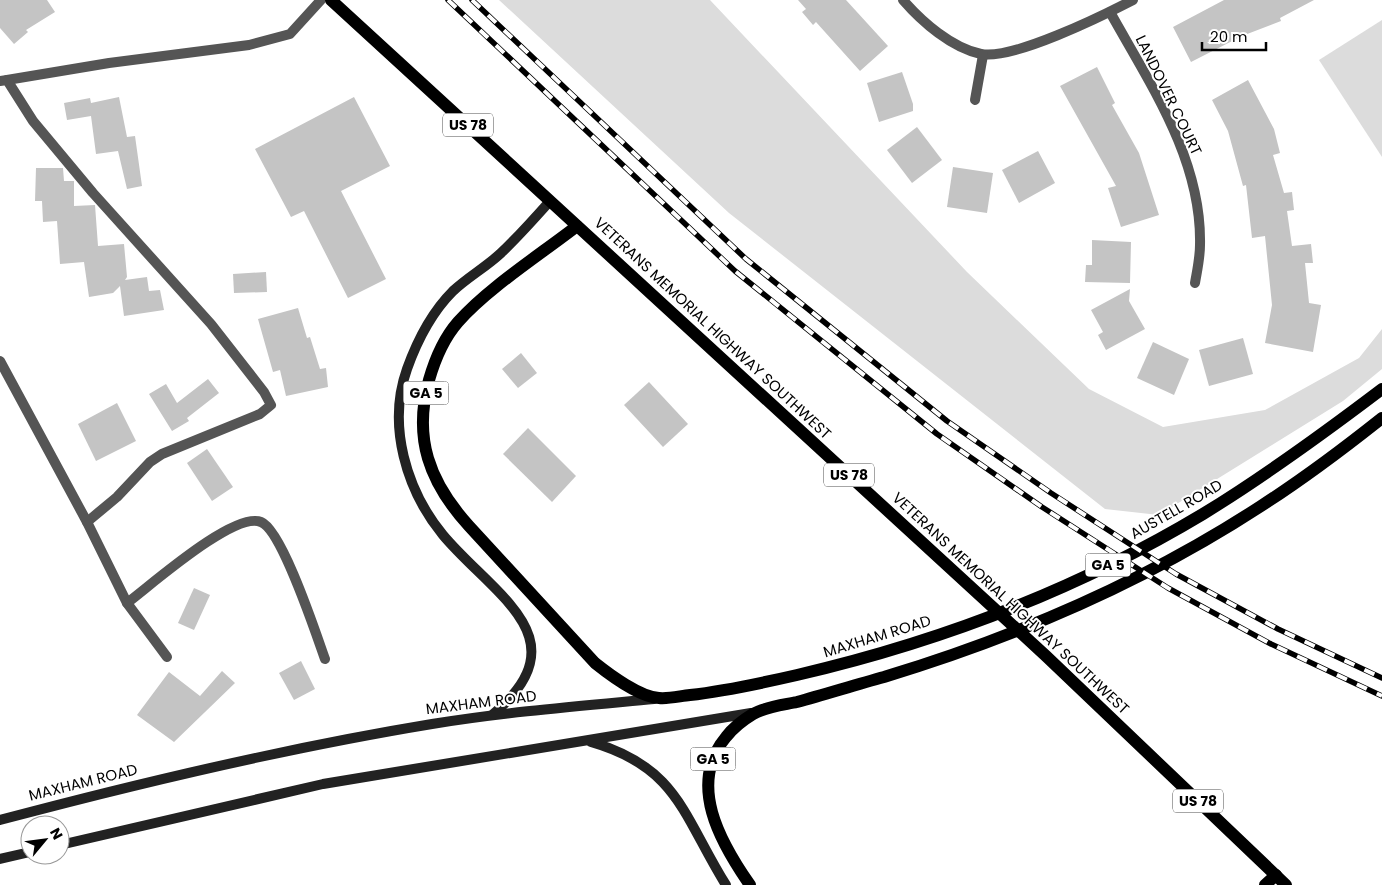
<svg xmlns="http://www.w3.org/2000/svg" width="1382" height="885" viewBox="0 0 1382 885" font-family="Poppins,sans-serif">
	<rect width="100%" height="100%" fill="#fff"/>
	<g fill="#dcdcdc">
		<path d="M 499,0 L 710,0 L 967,272 L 1089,389 L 1163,427 L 1265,410 L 1359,358 L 1382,329 L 1382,369 L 1343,401 L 1159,515 L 1105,509 L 729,213 Z"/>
		<path d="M 1382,20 L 1382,157 L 1319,60 Z"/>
	</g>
	<g fill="#c4c4c4">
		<path d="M 0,0 L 47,0 L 55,12 L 26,30 L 28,32 L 14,44 L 0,28 Z"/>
		<path d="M 798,0 L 846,0 L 888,46 L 860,71 L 816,22 L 813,25 L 802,12 L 806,9 Z"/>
		<path d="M 1224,0 L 1314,0 L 1280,18 L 1281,21 L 1242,36 L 1191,62 L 1173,27 Z"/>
		<path d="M 1097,67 L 1115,103 L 1112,105 L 1139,153 L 1159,215 L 1121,227 L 1108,188 L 1116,186 L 1060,86 Z"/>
		<path d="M 902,72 L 913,104 L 913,111 L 879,122 L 867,83 Z"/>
		<path d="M 1248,80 L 1274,129 L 1280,153 L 1273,155 L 1284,193 L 1292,192 L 1294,210 L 1287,211 L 1292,246 L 1311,244 L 1313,263 L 1305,263 L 1309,303 L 1321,305 L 1313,352 L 1265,343 L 1272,305 L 1265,236 L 1252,238 L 1246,185 L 1243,186 L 1228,131 L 1212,100 Z"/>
		<path d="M 119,97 L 127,137 L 135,136 L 142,186 L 127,189 L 118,151 L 96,154 L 91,116 L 67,120 L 64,103 L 90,98 L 91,103 Z"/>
		<path d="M 354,97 L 390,166 L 341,191 L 386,279 L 348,298 L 304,211 L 291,217 L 255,149 Z"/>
		<path d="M 917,127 L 942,160 L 912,183 L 887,150 Z"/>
		<path d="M 1038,151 L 1055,183 L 1019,203 L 1002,170 Z"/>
		<path d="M 953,167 L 993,173 L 987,213 L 947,207 Z"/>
		<path d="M 36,168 L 63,168 L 64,181 L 74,181 L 74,206 L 95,205 L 98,246 L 124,244 L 127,277 L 125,280 L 147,277 L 149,291 L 160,290 L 164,310 L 124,316 L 120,286 L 113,293 L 89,297 L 84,262 L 60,264 L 57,221 L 43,222 L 42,201 L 35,201 Z"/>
		<path d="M 1092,240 L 1131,242 L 1130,283 L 1085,282 L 1086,265 L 1092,265 Z"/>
		<path d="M 266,272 L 267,292 L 234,293 L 233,274 Z"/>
		<path d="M 1130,289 L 1129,301 L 1145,329 L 1106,350 L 1098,335 L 1103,332 L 1091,310 Z"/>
		<path d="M 298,308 L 307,338 L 310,337 L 320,369 L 326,368 L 328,387 L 286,396 L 280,370 L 273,372 L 258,319 Z"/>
		<path d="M 1243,338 L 1253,374 L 1209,386 L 1199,350 Z"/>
		<path d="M 1153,342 L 1189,359 L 1174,395 L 1137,378 Z"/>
		<path d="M 521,353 L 537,373 L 518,388 L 502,369 Z"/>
		<path d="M 208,379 L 219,393 L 187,418 L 189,421 L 172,431 L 149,394 L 166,384 L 177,403 Z"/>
		<path d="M 649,382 L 688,424 L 663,447 L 624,405 Z"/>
		<path d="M 117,403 L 136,441 L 96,461 L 78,424 Z"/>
		<path d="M 528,428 L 576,476 L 552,502 L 503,454 Z"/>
		<path d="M 207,449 L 233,487 L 212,501 L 187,463 Z"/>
		<path d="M 194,588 L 210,595 L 194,630 L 178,623 Z"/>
		<path d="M 301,661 L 315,689 L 294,700 L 279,673 Z"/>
		<path d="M 222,671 L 235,683 L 174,742 L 137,715 L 169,672 L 200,696 Z"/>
	</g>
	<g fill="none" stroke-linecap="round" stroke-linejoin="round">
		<g stroke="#555" stroke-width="10">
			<path d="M 903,0 C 922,22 952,48 981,54 C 1013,60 1102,16 1133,0"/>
			<path d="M 1110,12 C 1150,84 1202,159 1200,245 C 1200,258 1197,271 1195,283"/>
			<path d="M 7,80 L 109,63 L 249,45 L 290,34 L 321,0"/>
			<path d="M 0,81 L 7,80 L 33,121 L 93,193 L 211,324 L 264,392 L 271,405 L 260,414 L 162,454 L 150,462 L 117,497 L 87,522"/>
			<path d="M 975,100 L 983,55"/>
			<path d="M 0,361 L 87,522 L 127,603 L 167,657"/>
			<path d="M 127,603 C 150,586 234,511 261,522 C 282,530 316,634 325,659"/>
		</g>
		<g stroke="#222" stroke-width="10">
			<path d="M 492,715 C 584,639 493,595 443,535 C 406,490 387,425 407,369 C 417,341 432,312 453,291 C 468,277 486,267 501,253 C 518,237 534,219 550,201"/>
			<path d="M 591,742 C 678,767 683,816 726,885"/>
			<path d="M 0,820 C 143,782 286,748 432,724 C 506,712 580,706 654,699"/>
			<path d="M 60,845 L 323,784 L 751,713"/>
			<path d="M 0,859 L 30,852"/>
		</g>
		<g stroke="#000" stroke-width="12">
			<path d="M 331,0 L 1046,656 L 1286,885"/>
			<path d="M 577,226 C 541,254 488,288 458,322 C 444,338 435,359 429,380 C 413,438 429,482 469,526 L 595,663 C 610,675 640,697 659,698 C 669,699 680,696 690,695 C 726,691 762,683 797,675 C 939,642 1078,589 1203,514 C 1265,476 1324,433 1382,389"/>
			<path d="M 750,885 C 720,842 687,784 726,737 C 733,728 743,720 753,714 C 765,707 783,705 797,702 C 826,694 855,685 884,677 C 1016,637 1146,581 1261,506 C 1303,479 1343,449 1382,418"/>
			<path d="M 1265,885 L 1276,875"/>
		</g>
		<g stroke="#000" stroke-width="5.5">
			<g id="rail">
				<path d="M 448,0 L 735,271 L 937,434 L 1042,507 L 1168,588 L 1271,644 L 1382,696"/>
				<path d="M 472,0 L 746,259 L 947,421 L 1051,493 L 1176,574 L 1278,629 L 1382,678"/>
			</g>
		</g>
		<use href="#rail" stroke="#fff" stroke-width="4" stroke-dasharray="11" stroke-linecap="butt"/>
	</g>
	<g text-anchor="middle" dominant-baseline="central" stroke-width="4" stroke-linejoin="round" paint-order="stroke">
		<g fill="#fff" stroke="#4c4c4c" stroke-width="1">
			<rect x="443" y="113.5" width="50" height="23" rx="4"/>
			<rect x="403.5" y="381.5" width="45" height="23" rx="4"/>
			<rect x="824" y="463.5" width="50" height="23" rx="4"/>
			<rect x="1085.5" y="553.5" width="45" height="23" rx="4"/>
			<rect x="690.5" y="747.5" width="45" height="23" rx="4"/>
			<rect x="1173" y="789.5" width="50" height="23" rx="4"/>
		</g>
		<g font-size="14" font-weight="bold" fill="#000">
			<text x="468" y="125">US 78</text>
			<text x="426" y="393">GA 5</text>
			<text x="849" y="475">US 78</text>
			<text x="1108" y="565">GA 5</text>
			<text x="713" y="759">GA 5</text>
			<text x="1198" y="801">US 78</text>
		</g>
		<g font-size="15" fill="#000" stroke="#fff">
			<text transform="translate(1169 95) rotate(64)">LANDOVER COURT</text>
			<text transform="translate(713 328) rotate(43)">VETERANS MEMORIAL HIGHWAY SOUTHWEST</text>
			<text transform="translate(1176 509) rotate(-30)">AUSTELL ROAD</text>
			<text transform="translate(1011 603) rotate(43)">VETERANS MEMORIAL HIGHWAY SOUTHWEST</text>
			<text transform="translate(877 636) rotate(-17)">MAXHAM ROAD</text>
			<text transform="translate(481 702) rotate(-7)">MAXHAM ROAD</text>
			<text transform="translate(83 782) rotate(-14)">MAXHAM ROAD</text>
		</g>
	</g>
	<g transform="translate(45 840) rotate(61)"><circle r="24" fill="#ffffff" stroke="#999999"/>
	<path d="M0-4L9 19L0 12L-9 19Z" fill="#000000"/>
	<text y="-8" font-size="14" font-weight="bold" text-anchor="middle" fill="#000000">N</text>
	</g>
	<path d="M1202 42v8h64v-8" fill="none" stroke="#000000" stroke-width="2.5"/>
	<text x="1210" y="42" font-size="15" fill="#000000" stroke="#ffffff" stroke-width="4" paint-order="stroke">20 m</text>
</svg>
